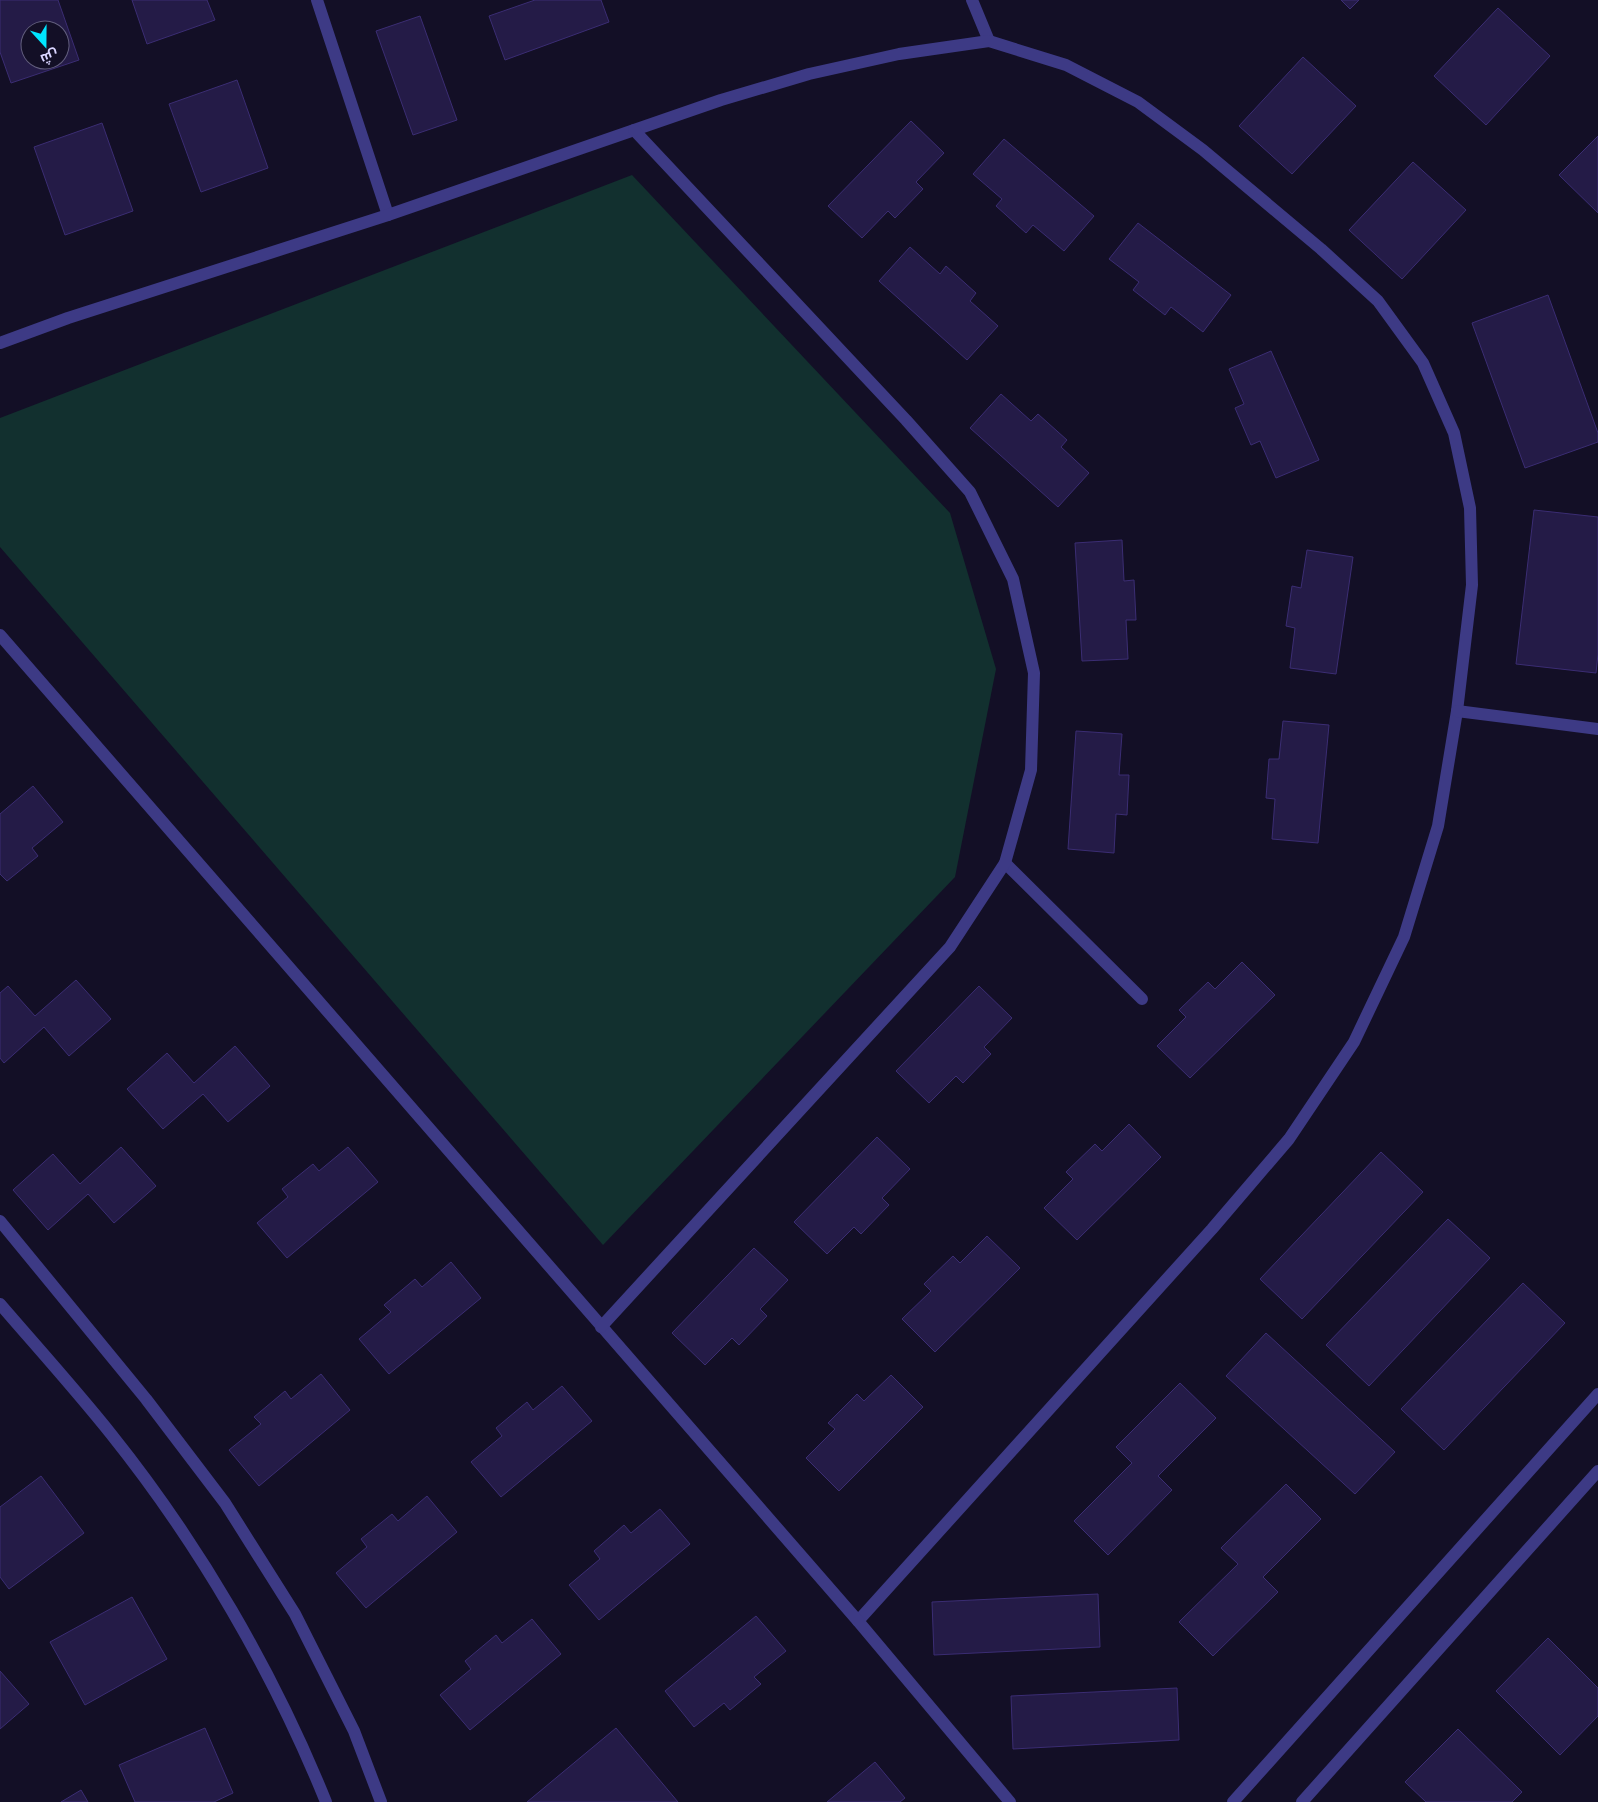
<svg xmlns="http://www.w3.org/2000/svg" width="1598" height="1802" viewBox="0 0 1598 1802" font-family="'Archivo Narrow',Cairo,sans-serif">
	<rect width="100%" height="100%" fill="#130f26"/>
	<path fill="#12302f" d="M 632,175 L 950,513 L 996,669 L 955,877 L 603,1245 L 0,547 L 0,418 Z"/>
	<g fill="#241b47" stroke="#3b2d73" fill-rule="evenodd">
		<path d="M 0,0 L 58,0 L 79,60 L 11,83 L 0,52 ZM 30,30 L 60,30 L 60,60 L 30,60 Z"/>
		<path d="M 132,0 L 207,0 L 215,20 L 147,44 Z"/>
		<path d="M 535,0 L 601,0 L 609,22 L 505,60 L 489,16 Z"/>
		<path d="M 1341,0 L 1359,0 L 1350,9 Z"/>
		<path d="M 1498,8 L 1550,56 L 1486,125 L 1434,76 Z"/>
		<path d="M 420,16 L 457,120 L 413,135 L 376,31 Z"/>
		<path d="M 1303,57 L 1356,106 L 1292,174 L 1239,126 Z"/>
		<path d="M 237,80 L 268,168 L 201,192 L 169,104 Z"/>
		<path d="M 911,121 L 944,153 L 916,182 L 923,189 L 895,218 L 888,211 L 862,238 L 828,206 Z"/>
		<path d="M 102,123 L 133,211 L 65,235 L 34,147 Z"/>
		<path d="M 1598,136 L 1598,213 L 1559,175 Z"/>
		<path d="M 1004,139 L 1094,216 L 1064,251 L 1033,225 L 1026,233 L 996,206 L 1002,199 L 973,174 Z"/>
		<path d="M 1413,162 L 1466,210 L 1402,279 L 1349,230 Z"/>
		<path d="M 1138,223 L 1231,295 L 1203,332 L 1171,307 L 1165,315 L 1133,290 L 1139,282 L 1109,259 Z"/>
		<path d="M 910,247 L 940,274 L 946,266 L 976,293 L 970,301 L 998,326 L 967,360 L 879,281 Z"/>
		<path d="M 1548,295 L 1598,433 L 1598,442 L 1525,468 L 1472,323 Z"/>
		<path d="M 1271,351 L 1319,460 L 1276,478 L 1260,441 L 1251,445 L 1235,408 L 1244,404 L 1229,369 Z"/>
		<path d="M 1001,394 L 1031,421 L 1038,414 L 1067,440 L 1061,447 L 1089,473 L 1058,507 L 970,428 Z"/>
		<path d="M 1534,510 L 1598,517 L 1598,654 L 1596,673 L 1516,664 Z"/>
		<path d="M 1122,540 L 1124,581 L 1134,580 L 1136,620 L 1126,620 L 1128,659 L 1082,661 L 1075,543 Z"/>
		<path d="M 1307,550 L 1353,557 L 1336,674 L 1290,668 L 1295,628 L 1286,626 L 1292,586 L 1301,588 Z"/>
		<path d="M 1283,721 L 1329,725 L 1318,843 L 1272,839 L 1275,799 L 1266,798 L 1269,759 L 1279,759 Z"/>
		<path d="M 1076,731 L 1122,734 L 1119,775 L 1129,775 L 1127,815 L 1116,814 L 1114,853 L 1068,849 Z"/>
		<path d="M 33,786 L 63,822 L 32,848 L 38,856 L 7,881 L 0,874 L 0,814 Z"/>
		<path d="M 1242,962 L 1275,995 L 1190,1078 L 1157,1046 L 1186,1017 L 1179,1010 L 1208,982 L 1215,989 Z"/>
		<path d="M 76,980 L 111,1019 L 69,1056 L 44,1027 L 4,1063 L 0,1058 L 0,993 L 8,986 L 35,1016 Z"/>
		<path d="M 979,986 L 1012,1018 L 984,1047 L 991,1054 L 963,1083 L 956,1076 L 929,1103 L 896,1071 Z"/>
		<path d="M 235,1046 L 270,1086 L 228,1122 L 203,1094 L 163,1129 L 127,1089 L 167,1053 L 194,1083 Z"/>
		<path d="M 1129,1124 L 1161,1157 L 1077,1240 L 1044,1208 L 1073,1179 L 1066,1172 L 1095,1144 L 1102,1151 Z"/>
		<path d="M 877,1137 L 910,1169 L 882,1198 L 889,1205 L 861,1234 L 854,1227 L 827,1254 L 794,1222 Z"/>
		<path d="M 121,1147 L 156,1186 L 114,1223 L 88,1194 L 48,1230 L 13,1190 L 53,1154 L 80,1184 Z"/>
		<path d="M 348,1147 L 378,1182 L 287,1258 L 257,1223 L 288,1197 L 282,1189 L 313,1164 L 319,1171 Z"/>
		<path d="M 1381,1152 L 1423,1192 L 1302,1319 L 1260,1279 Z"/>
		<path d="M 1448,1219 L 1490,1258 L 1369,1386 L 1326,1345 Z"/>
		<path d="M 987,1236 L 1020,1268 L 935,1352 L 902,1319 L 931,1291 L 924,1284 L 953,1256 L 960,1263 Z"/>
		<path d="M 754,1248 L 788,1280 L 760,1309 L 767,1316 L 739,1345 L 732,1338 L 705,1365 L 672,1333 Z"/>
		<path d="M 451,1262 L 481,1298 L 389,1374 L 359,1339 L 391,1312 L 384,1305 L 415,1279 L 422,1287 Z"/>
		<path d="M 1523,1283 L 1565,1323 L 1444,1450 L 1401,1409 Z"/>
		<path d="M 1266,1333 L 1395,1452 L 1355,1494 L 1226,1376 Z"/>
		<path d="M 321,1374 L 350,1410 L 259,1486 L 229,1450 L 261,1424 L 254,1417 L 285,1391 L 291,1399 Z"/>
		<path d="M 891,1375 L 923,1407 L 839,1491 L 806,1458 L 835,1429 L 828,1423 L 857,1394 L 864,1401 Z"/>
		<path d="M 1180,1383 L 1216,1418 L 1158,1476 L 1172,1490 L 1108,1555 L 1074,1521 L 1132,1463 L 1116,1447 Z"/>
		<path d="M 562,1386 L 592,1421 L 501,1497 L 471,1462 L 502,1436 L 496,1428 L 527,1402 L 533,1410 Z"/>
		<path d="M 41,1476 L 84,1533 L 9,1589 L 0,1577 L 0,1507 Z"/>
		<path d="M 1286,1484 L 1321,1519 L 1263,1577 L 1278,1592 L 1213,1656 L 1179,1622 L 1238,1564 L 1221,1548 Z"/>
		<path d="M 427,1496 L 457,1532 L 366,1608 L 336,1573 L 367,1547 L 361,1539 L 392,1514 L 398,1521 Z"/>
		<path d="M 660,1509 L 690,1544 L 599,1620 L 569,1585 L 600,1559 L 594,1551 L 624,1525 L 631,1533 Z"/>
		<path d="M 1098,1594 L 1100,1647 L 934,1655 L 932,1602 Z"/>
		<path d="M 132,1597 L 167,1659 L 85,1705 L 50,1642 Z"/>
		<path d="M 756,1616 L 786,1651 L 754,1677 L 761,1684 L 730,1710 L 724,1703 L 694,1727 L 665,1691 Z"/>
		<path d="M 532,1619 L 561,1654 L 470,1730 L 440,1695 L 471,1669 L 465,1661 L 496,1635 L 502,1643 Z"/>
		<path d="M 1548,1638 L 1598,1688 L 1598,1716 L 1560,1755 L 1496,1691 Z"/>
		<path d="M 0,1671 L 29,1704 L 0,1729 Z"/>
		<path d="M 1177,1688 L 1179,1740 L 1013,1749 L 1011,1696 Z"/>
		<path d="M 205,1728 L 233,1793 L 214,1802 L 135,1802 L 119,1765 Z"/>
		<path d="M 616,1728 L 678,1802 L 527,1802 Z"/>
		<path d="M 1458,1729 L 1522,1792 L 1512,1802 L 1426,1802 L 1405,1782 Z"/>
		<path d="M 875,1762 L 905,1798 L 900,1802 L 827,1802 Z"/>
		<path d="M 81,1790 L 88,1802 L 61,1802 Z"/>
	</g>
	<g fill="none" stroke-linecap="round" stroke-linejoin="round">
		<g stroke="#3d3a85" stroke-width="12">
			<path d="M 317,0 L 388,215"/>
			<path d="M 972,0 L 989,41"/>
			<path d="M 0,343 L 68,318 L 388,215 L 721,100 L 809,74 L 899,54 L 989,41 L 1066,65 L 1138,102 L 1203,150 L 1321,249 L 1378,301 L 1423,363 L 1454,433 L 1470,508 L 1472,585 L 1457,711 L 1438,826 L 1404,937 L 1354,1042 L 1289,1139 L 1212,1229 L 858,1621"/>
			<path d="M 0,635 L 858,1621 L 1010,1802"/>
			<path d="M 1457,711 L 1598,729"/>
			<path d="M 1005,863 L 1142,999"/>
			<path d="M 601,1327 L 950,947 L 1005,863 L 1031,770 L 1034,673 L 1013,579 L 970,492 L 906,420 L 634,130"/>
		</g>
		<g stroke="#3d3a85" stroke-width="12">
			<path d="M 0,1221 L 146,1399 L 225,1503 L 295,1614 L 354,1731 L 381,1802"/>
			<path d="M 0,1304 C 37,1347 75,1389 111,1434 C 199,1544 273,1671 326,1802"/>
			<path d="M 1233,1802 L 1598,1394"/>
			<path d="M 1302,1802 L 1598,1471"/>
		</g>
	</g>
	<g transform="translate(45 45) rotate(159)"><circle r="24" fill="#130f26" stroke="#625e7d"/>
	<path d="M0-4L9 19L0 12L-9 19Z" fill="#00e5ff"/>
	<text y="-8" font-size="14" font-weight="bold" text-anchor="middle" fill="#d9d4ff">ش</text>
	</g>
</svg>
